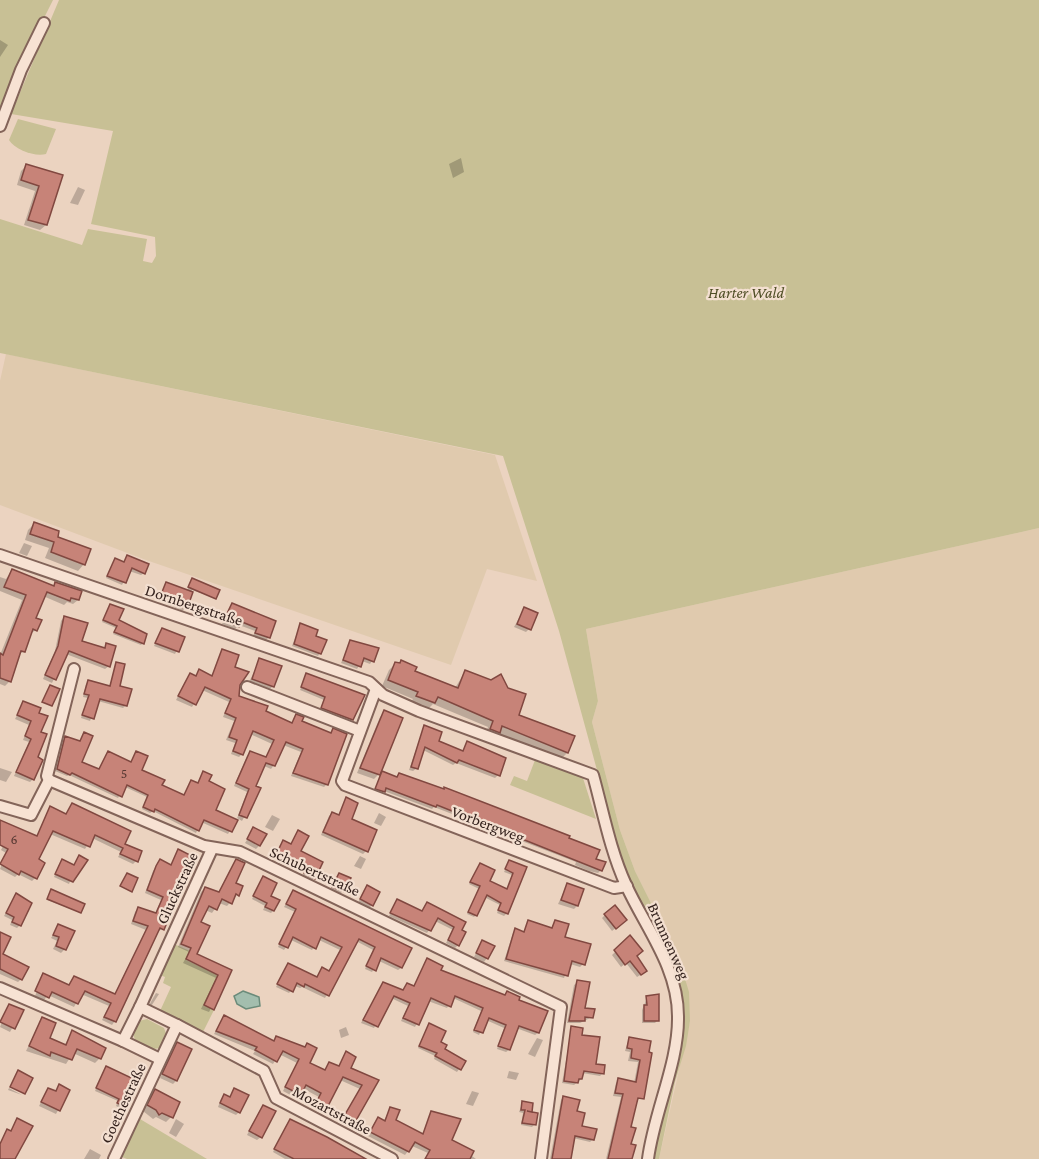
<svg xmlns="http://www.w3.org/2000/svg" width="1039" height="1159" viewBox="0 0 1039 1159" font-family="'Crimson Pro',serif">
	<rect width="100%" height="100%" fill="#ebd3c0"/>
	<g fill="#e0caae">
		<path d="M 6,354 L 495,455 L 537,581 L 487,569 L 451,665 L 146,560 L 0,505 L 0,381 Z"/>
		<path d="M 1039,528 L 1039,1159 L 659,1159 L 690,1021 L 679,959 L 635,871 L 620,830 L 592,722 L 598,701 L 586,629 Z"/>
	</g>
	<g fill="#c8c095">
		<path d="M 0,0 L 53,0 L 42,22 L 39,20 L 0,110 Z"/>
		<path d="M 59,0 L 1039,0 L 1039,528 L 586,629 L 598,701 L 592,722 L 620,830 L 635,871 L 679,959 L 689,992 L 690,1021 L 686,1046 L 675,1082 L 659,1159 L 652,1159 L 681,1038 L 684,1010 L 671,959 L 636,894 L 621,858 L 559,631 L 503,456 L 0,353 L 0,219 L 82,245 L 88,229 L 147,239 L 143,261 L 152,263 L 156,256 L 155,237 L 91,224 L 113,131 L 11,114 Z"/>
		<path d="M 18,119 L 56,129 L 46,154 C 35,157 15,150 9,140 Z"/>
		<path d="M 535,760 L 583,778 L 596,819 L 510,785 L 514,776 L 527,781 Z"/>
		<path d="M 174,944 L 190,951 L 186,960 L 218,975 L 204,1005 L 214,1010 L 203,1032 L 160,1011 L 171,987 L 163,983 L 165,977 L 160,975 Z"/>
		<path d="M 147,1019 L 164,1028 L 167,1036 L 161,1048 L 153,1049 L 135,1040 L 133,1033 L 139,1021 Z"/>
		<path d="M 140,1119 L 207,1159 L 127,1159 L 122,1157 Z"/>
	</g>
	<path fill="#a3beae" stroke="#6b8b7a" stroke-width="1.5" d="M 243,991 L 259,997 L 260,1006 L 246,1009 L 237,1004 L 234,996 Z"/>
	<g fill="#0003">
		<path d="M 0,40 L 8,45 L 0,57 Z"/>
		<path d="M 461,158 L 464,172 L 453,178 L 449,164 Z"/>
		<path d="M 27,165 L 61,176 L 46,225 L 40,230 L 24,225 L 35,191 L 17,185 L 21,171 Z"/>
		<path d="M 78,187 L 85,190 L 78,205 L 70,203 Z"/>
		<path d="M 34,524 L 56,538 L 84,564 L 78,571 L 45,558 L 49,548 L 25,540 L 28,530 Z"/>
		<path d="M 24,543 L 32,546 L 27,556 L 19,553 Z"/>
		<path d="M 127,557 L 144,573 L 141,575 L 129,571 L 122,585 L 106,578 L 115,560 L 123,563 Z"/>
		<path d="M 12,570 L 53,587 L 56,584 L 78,600 L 73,604 L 67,602 L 64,605 L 43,596 L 34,619 L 36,630 L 30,634 L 24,651 L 18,655 L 9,682 L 5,686 L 0,684 L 0,655 L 22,600 L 0,591 L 0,577 L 6,579 Z"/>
		<path d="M 191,581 L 215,598 L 192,590 L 183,611 L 158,600 L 166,583 L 187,591 Z"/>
		<path d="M 233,605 L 269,637 L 266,640 L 253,636 L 255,631 L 239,625 L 235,629 L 222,624 Z"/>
		<path d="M 109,608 L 117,621 L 143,643 L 141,645 L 113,634 L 116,628 L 102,622 Z"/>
		<path d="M 524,609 L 529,629 L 526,632 L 514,627 Z"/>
		<path d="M 64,617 L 80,642 L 103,649 L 106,645 L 109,666 L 105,669 L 66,654 L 52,683 L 43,679 L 55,651 L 61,621 Z"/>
		<path d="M 300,625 L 314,637 L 320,653 L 318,656 L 292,646 Z"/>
		<path d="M 162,629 L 183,638 L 175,654 L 154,646 Z"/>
		<path d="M 351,642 L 372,661 L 370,664 L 362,661 L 357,669 L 341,663 Z"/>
		<path d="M 222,651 L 234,668 L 238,684 L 238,697 L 291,725 L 297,716 L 300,721 L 329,734 L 333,730 L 327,784 L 324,787 L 291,776 L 301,752 L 283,745 L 274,765 L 271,769 L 264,766 L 254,787 L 259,789 L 242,821 L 237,818 L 228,834 L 201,822 L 196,833 L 153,811 L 150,813 L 142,809 L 147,797 L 125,787 L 118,798 L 69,775 L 67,776 L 55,771 L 63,740 L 65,737 L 79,742 L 84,734 L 80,762 L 98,771 L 130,764 L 136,753 L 140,770 L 160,786 L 183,797 L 197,784 L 201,776 L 207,782 L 214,810 L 236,821 L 247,792 L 234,786 L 247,756 L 250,753 L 265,759 L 272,744 L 250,734 L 242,754 L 239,757 L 231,754 L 235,743 L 226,740 L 234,721 L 223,717 L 229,702 L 202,690 L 192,707 L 176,700 L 190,674 L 195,677 L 200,671 L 211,677 Z"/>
		<path d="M 260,660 L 273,686 L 270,689 L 249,682 Z"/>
		<path d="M 396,663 L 455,688 L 465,672 L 517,716 L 567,753 L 561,759 L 497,733 L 492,738 L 485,735 L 488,727 L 433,704 L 428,709 L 411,702 L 413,699 L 382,686 L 389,670 Z"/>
		<path d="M 117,664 L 118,687 L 126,705 L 123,708 L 98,701 L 90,721 L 81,718 L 88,698 L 83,697 L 86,684 L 89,682 L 109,687 Z"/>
		<path d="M 307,675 L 363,696 L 356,714 L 349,722 L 320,710 L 324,700 L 300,690 Z"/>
		<path d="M 24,702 L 38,713 L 39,733 L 33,779 L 30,782 L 14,776 L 29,742 L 23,740 L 29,725 L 15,719 Z"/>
		<path d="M 385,712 L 379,774 L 374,779 L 357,773 L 380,717 Z"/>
		<path d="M 424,726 L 437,742 L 462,752 L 467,743 L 498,775 L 495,778 L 456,763 L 453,765 L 423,750 L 417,768 L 413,771 L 409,770 Z"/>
		<path d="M 0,768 L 12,772 L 6,782 L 0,780 Z"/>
		<path d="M 382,773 L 397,777 L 399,774 L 594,860 L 601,870 L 598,873 L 589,871 L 575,865 L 576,862 L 434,807 L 432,809 L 384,791 L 380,794 L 374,791 Z"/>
		<path d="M 347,799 L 350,819 L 366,851 L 363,854 L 321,835 L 329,816 L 332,813 L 338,816 Z"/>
		<path d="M 72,805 L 123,845 L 136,861 L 133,864 L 118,857 L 121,852 L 92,838 L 85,849 L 50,834 L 37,860 L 35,878 L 32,881 L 18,874 L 15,877 L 0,869 L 6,853 L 1,850 L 3,846 L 0,844 L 0,823 L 36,837 L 51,808 L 65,815 Z"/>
		<path d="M 379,813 L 386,817 L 381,826 L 374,823 Z"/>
		<path d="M 272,815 L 280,819 L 273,831 L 265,827 Z"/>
		<path d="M 254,829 L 259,846 L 256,849 L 245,843 Z"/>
		<path d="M 298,832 L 299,852 L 314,878 L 311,881 L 302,876 L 306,869 L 274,858 L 280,845 L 283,842 L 290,846 Z"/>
		<path d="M 179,851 L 175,884 L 162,929 L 157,932 L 115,1021 L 112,1025 L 102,1020 L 109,1006 L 81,994 L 74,1007 L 48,995 L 44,1000 L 35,996 L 43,977 L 68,986 L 74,977 L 114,996 L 146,930 L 131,924 L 135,912 L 139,908 L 155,914 L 161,900 L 145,893 L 153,871 L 160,861 L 170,866 Z"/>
		<path d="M 360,856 L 366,859 L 361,869 L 354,866 Z"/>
		<path d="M 79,857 L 69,884 L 54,877 L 60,864 L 73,866 Z"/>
		<path d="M 509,862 L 525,868 L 507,913 L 504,916 L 497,913 L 500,905 L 484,897 L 476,915 L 474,917 L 467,914 L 479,889 L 469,884 L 478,867 L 480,864 L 488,882 L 506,891 L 512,875 L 504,872 Z"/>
		<path d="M 233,865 L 229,892 L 236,896 L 227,906 L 219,903 L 212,913 L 205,910 L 199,922 L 195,955 L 230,971 L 209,1012 L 201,1009 L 216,978 L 183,963 L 189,952 L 178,947 L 201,892 L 205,888 L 218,893 Z"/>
		<path d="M 339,874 L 349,879 L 340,895 L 330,890 Z"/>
		<path d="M 263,878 L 273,911 L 271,913 L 263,910 L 265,906 L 252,899 Z"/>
		<path d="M 567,885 L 577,906 L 574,909 L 558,904 Z"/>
		<path d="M 364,890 L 372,905 L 369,908 L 358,903 Z"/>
		<path d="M 50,892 L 83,904 L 79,912 L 47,900 Z"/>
		<path d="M 293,892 L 410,949 L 401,968 L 398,970 L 379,961 L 372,972 L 365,969 L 373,950 L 356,941 L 325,998 L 302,987 L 300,988 L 295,986 L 289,993 L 276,987 L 288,965 L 316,978 L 322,969 L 329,973 L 340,950 L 319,940 L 312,950 L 291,940 L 284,950 L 278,947 L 295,912 L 284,907 Z"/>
		<path d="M 16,895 L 20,925 L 17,928 L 10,925 L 12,920 L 4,916 Z"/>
		<path d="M 397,901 L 421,913 L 427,904 L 460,931 L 458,945 L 455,948 L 446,943 L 453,930 L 435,921 L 427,933 L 389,916 Z"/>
		<path d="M 605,915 L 622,923 L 612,931 L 602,918 Z"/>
		<path d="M 528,922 L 551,929 L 555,922 L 563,938 L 583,964 L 580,967 L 570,964 L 564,978 L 504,961 L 513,933 L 515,930 L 523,933 Z"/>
		<path d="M 59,926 L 65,949 L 61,953 L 53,949 L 57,941 L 51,938 Z"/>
		<path d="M 0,933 L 1,955 L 21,979 L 18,982 L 0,974 Z"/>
		<path d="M 630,938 L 642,974 L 637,977 L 626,963 L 621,967 L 612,955 Z"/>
		<path d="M 482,942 L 487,958 L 484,962 L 474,957 Z"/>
		<path d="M 427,960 L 439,971 L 517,1001 L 538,1033 L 535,1035 L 516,1028 L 509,1050 L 506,1052 L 497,1049 L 504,1028 L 486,1020 L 479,1035 L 473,1032 L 481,1011 L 453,998 L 447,1008 L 428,1001 L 415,1027 L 401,1021 L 408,1006 L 391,998 L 374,1028 L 361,1023 L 381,986 L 402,992 L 407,984 L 413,987 Z"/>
		<path d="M 578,982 L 584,1009 L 592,1017 L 580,1023 L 567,1023 L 574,985 Z"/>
		<path d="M 156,993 L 159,994 L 150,1008 L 148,1007 Z"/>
		<path d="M 647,998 L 658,1020 L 655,1023 L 642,1023 L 642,1010 Z"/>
		<path d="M 9,1005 L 22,1011 L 10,1032 L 0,1027 Z"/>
		<path d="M 224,1017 L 273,1041 L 277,1037 L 304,1048 L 307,1045 L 308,1064 L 324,1071 L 330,1063 L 338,1067 L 346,1053 L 349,1069 L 377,1080 L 353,1123 L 349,1127 L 341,1122 L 360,1089 L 340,1080 L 325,1109 L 322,1113 L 313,1108 L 319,1097 L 302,1088 L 296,1098 L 283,1091 L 297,1063 L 279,1054 L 273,1064 L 253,1054 L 255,1051 L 214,1034 Z"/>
		<path d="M 42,1019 L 48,1039 L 64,1046 L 72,1032 L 104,1048 L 99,1059 L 95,1063 L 73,1053 L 66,1064 L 26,1051 Z"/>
		<path d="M 429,1025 L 443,1050 L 464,1062 L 457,1072 L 434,1059 L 435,1056 L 418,1048 Z"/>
		<path d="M 346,1027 L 349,1035 L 341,1038 L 339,1030 Z"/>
		<path d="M 572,1027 L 581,1036 L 594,1065 L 602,1074 L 600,1076 L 582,1073 L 581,1079 L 574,1085 L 562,1083 Z"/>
		<path d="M 537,1038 L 543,1040 L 535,1057 L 528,1054 Z"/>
		<path d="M 629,1038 L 649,1042 L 642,1098 L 636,1100 L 629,1128 L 630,1159 L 606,1159 L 621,1097 L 613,1096 L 616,1083 L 619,1080 L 634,1083 L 638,1062 L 628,1061 L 630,1052 L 625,1051 Z"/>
		<path d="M 178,1044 L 176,1081 L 173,1084 L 160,1078 Z"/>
		<path d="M 104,1070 L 125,1106 L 122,1109 L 116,1106 L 118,1101 L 95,1091 Z"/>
		<path d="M 509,1071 L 519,1073 L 516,1080 L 507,1078 Z"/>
		<path d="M 59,1086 L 68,1091 L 56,1114 L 39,1106 L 48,1089 L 54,1092 Z"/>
		<path d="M 9,1088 L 22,1095 L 8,1090 Z"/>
		<path d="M 234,1090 L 239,1112 L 236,1115 L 218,1107 L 221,1099 L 225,1096 L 229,1098 Z"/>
		<path d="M 155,1091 L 171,1117 L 166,1122 L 156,1117 L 153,1119 L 143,1111 Z"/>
		<path d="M 472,1091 L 479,1093 L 473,1106 L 466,1104 Z"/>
		<path d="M 563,1097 L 576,1112 L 580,1127 L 593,1139 L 590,1142 L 573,1138 L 570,1159 L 550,1159 L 561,1100 Z"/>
		<path d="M 523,1102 L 530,1111 L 534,1125 L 532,1127 L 521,1125 L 523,1113 L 519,1112 Z"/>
		<path d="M 391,1108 L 394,1120 L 422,1135 L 432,1112 L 450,1140 L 476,1159 L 425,1159 L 428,1153 L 412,1146 L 405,1155 L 368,1136 L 375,1122 L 383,1122 Z"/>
		<path d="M 260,1110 L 261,1137 L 257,1140 L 247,1135 Z"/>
		<path d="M 176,1119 L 184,1124 L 176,1137 L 169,1133 Z"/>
		<path d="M 288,1123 L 363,1159 L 285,1159 L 273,1152 Z"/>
		<path d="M 90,1149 L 101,1155 L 99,1159 L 84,1159 Z"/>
	</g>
	<g fill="#c78378" stroke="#814840" stroke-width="1.5">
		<path d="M 26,164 L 63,175 L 47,225 L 28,220 L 39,186 L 21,180 Z"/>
		<path d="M 34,522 L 59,531 L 58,537 L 91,549 L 85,565 L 51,552 L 54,542 L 30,534 Z"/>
		<path d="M 127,555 L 149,564 L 145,574 L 132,568 L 126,583 L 107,576 L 115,558 L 124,562 Z"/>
		<path d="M 12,569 L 54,586 L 55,582 L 82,591 L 79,600 L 71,598 L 70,601 L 47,592 L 36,618 L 42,620 L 37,631 L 33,629 L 25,652 L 21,651 L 11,682 L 0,678 L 0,653 L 3,655 L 26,595 L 4,587 Z"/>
		<path d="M 192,578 L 220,590 L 216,599 L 188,587 Z"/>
		<path d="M 166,582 L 193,592 L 187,609 L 160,597 Z"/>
		<path d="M 232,603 L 276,621 L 270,638 L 255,633 L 257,628 L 242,622 L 239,627 L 224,620 Z"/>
		<path d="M 110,604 L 124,609 L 119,620 L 147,634 L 144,644 L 114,632 L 117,626 L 103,620 Z"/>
		<path d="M 524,607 L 538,613 L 531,630 L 517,624 Z"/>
		<path d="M 64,616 L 88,623 L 82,641 L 105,648 L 106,643 L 116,646 L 110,667 L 69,651 L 56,680 L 45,675 L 58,646 Z"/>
		<path d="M 300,623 L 318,630 L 316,636 L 327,640 L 321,654 L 294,644 Z"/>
		<path d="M 162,628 L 185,637 L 179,652 L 155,643 Z"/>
		<path d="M 350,640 L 379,648 L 374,662 L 364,658 L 361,667 L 343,660 Z"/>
		<path d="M 222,649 L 239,655 L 235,667 L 249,672 L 240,685 L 239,696 L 268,706 L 266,711 L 292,723 L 296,714 L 304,717 L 302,721 L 331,733 L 333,728 L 347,734 L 328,785 L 293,773 L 303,749 L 286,742 L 275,766 L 266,763 L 256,786 L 261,788 L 247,818 L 239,815 L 249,789 L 236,783 L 250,751 L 266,757 L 274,740 L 253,731 L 243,755 L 233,751 L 237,740 L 229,737 L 236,718 L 225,713 L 231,699 L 205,687 L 196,705 L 178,696 L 190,673 L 196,676 L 199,669 L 212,676 Z"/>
		<path d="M 259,658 L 282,666 L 274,687 L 252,679 Z"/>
		<path d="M 401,660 L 417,667 L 415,671 L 458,688 L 465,670 L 491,680 L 501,674 L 508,688 L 526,694 L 519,715 L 575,736 L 568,753 L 502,726 L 500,733 L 490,729 L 493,721 L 438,697 L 435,703 L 416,696 L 418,692 L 388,680 L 395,662 L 400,663 Z"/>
		<path d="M 116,662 L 125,664 L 120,686 L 132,689 L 127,706 L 100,699 L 94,719 L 82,715 L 89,695 L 84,694 L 88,680 L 110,686 Z"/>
		<path d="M 306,673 L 365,695 L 353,720 L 321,708 L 325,697 L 301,687 Z"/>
		<path d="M 50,685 L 60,689 L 52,706 L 42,702 Z"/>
		<path d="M 23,701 L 41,708 L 39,713 L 48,716 L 41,732 L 47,734 L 38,757 L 43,760 L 34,780 L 16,772 L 31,739 L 25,736 L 31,721 L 17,715 Z"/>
		<path d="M 384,710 L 403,718 L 380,775 L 360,768 Z"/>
		<path d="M 424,725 L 442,732 L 439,741 L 463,751 L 467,741 L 506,758 L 500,776 L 459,760 L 457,763 L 425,747 L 418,769 L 411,767 Z"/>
		<path d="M 84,732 L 93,736 L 82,762 L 99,769 L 108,751 L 131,762 L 136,751 L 148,756 L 142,770 L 165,780 L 162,785 L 184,795 L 191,780 L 198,783 L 203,771 L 212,775 L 209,781 L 225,789 L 216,810 L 238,820 L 232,832 L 204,820 L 199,831 L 155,809 L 154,812 L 143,807 L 148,795 L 127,785 L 122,797 L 72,773 L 70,775 L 57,769 L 65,736 L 80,741 Z"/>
		<path d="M 382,771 L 397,777 L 399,773 L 444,789 L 444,787 L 570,836 L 569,838 L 600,850 L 596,859 L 606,862 L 602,871 L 437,805 L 436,807 L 386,788 L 385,792 L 375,789 Z"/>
		<path d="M 346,797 L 358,803 L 352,819 L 377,830 L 368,852 L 323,832 L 332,812 L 339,815 Z"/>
		<path d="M 72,803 L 131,831 L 125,844 L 142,851 L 138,862 L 120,854 L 123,848 L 95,835 L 90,847 L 53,831 L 39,859 L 45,863 L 37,879 L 21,871 L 19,875 L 0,864 L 8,849 L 0,845 L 0,820 L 37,836 L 50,806 L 66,814 Z"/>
		<path d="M 253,827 L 267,834 L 260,846 L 247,839 Z"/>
		<path d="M 298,830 L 309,836 L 301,851 L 323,862 L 315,879 L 304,873 L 307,866 L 276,855 L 283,840 L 291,844 Z"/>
		<path d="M 178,849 L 190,855 L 177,883 L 182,885 L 164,930 L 160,928 L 116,1022 L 104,1017 L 111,1003 L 85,991 L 78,1004 L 52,992 L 49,998 L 35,991 L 43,973 L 69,985 L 74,976 L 115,994 L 148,926 L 133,921 L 138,907 L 156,913 L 163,897 L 147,890 L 156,866 L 160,859 L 171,865 Z"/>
		<path d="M 79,855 L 88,860 L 73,882 L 55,874 L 62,859 L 74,865 Z"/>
		<path d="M 236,859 L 245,863 L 236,883 L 243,886 L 239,896 L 236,894 L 232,904 L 222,899 L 217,910 L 209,906 L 201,922 L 210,926 L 197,954 L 232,970 L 214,1010 L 204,1005 L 218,975 L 186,959 L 191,948 L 181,944 L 205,887 L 219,892 Z"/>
		<path d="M 509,860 L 527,867 L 508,914 L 498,910 L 501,903 L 487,895 L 477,916 L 468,912 L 480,886 L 470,882 L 480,863 L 495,870 L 490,881 L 507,889 L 513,873 L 505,869 Z"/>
		<path d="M 127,873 L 138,878 L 132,892 L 120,886 Z"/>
		<path d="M 339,873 L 351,878 L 345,892 L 332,887 Z"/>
		<path d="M 263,876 L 277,883 L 271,896 L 280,900 L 274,911 L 265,907 L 267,903 L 253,896 Z"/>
		<path d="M 567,883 L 584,889 L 578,906 L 561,900 Z"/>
		<path d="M 367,885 L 380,892 L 373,906 L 360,899 Z"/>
		<path d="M 51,889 L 85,904 L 81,913 L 47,899 Z"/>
		<path d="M 293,890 L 412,948 L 402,968 L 381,958 L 376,971 L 366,966 L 375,947 L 359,939 L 329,996 L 305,984 L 304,987 L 297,983 L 293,992 L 277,984 L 288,963 L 317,977 L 322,967 L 329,971 L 342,947 L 321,937 L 316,949 L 293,937 L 288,948 L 279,944 L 296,909 L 286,904 Z"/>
		<path d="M 16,893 L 32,903 L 21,926 L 12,922 L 14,917 L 6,913 Z"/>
		<path d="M 397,899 L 422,911 L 427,902 L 466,922 L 462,930 L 466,932 L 459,946 L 448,940 L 454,927 L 438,918 L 431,931 L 390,913 Z"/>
		<path d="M 615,905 L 627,920 L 616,929 L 604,914 Z"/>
		<path d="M 528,920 L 552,928 L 555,920 L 569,924 L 565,937 L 591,944 L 585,965 L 572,961 L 568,976 L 506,959 L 515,928 L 524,932 Z"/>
		<path d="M 58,924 L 75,931 L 66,950 L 56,946 L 59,937 L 53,935 Z"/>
		<path d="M 0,932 L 11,937 L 3,954 L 29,967 L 22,980 L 0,969 Z"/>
		<path d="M 630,935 L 643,951 L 637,956 L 647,971 L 641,975 L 630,961 L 625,965 L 614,950 Z"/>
		<path d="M 482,940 L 495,946 L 488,959 L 476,953 Z"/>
		<path d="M 427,958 L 443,966 L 441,970 L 505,995 L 507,991 L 520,997 L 519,1000 L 548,1011 L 539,1033 L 519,1026 L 510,1050 L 498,1046 L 506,1025 L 489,1018 L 483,1033 L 474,1030 L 483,1008 L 455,996 L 451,1007 L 431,998 L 419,1025 L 403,1018 L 410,1003 L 394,996 L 378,1027 L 363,1020 L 383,982 L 403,990 L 407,983 L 414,986 Z"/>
		<path d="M 577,980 L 590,982 L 585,1008 L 595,1009 L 593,1018 L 585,1017 L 585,1021 L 569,1021 Z"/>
		<path d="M 659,994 L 659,1021 L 644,1021 L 644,1005 L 647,1005 L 646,996 Z"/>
		<path d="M 9,1004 L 24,1010 L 15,1029 L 0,1022 Z"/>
		<path d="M 224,1015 L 274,1041 L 276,1036 L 305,1047 L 307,1043 L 317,1048 L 310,1063 L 325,1070 L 329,1062 L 339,1066 L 346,1051 L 356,1057 L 351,1068 L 379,1080 L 354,1124 L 343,1118 L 362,1085 L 343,1077 L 326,1110 L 315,1105 L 321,1093 L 306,1085 L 301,1095 L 285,1087 L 299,1059 L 283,1051 L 277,1062 L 255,1050 L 257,1047 L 216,1031 Z"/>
		<path d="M 42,1017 L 56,1023 L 50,1038 L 66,1045 L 72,1030 L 106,1048 L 101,1059 L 77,1049 L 72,1060 L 51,1052 L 50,1056 L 29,1046 Z"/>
		<path d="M 429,1023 L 446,1031 L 441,1042 L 447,1045 L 445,1049 L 466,1061 L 461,1070 L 435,1056 L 437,1053 L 419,1046 Z"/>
		<path d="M 571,1026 L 583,1028 L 582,1035 L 600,1037 L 596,1064 L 605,1065 L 604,1074 L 584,1071 L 582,1079 L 579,1079 L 578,1083 L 564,1081 Z"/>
		<path d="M 629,1037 L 651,1041 L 649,1052 L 652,1053 L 644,1099 L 638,1098 L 631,1127 L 636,1128 L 631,1144 L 636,1145 L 632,1159 L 608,1159 L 623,1094 L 615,1093 L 618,1078 L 636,1082 L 640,1060 L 631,1058 L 632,1049 L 627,1048 Z"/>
		<path d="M 177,1042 L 192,1049 L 177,1081 L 162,1074 Z"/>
		<path d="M 106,1066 L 138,1081 L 126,1107 L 117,1103 L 119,1099 L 96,1088 Z"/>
		<path d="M 18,1070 L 33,1078 L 25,1094 L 10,1087 Z"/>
		<path d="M 59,1084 L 70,1090 L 60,1111 L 41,1102 L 48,1088 L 56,1091 Z"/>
		<path d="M 234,1088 L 249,1095 L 240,1113 L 220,1103 L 224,1094 L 230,1097 Z"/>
		<path d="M 155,1089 L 180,1102 L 173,1118 L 162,1113 L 159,1115 L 156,1110 L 147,1105 Z"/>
		<path d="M 563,1096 L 580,1100 L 577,1111 L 585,1113 L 582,1126 L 597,1129 L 594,1140 L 575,1136 L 571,1159 L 552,1159 Z"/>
		<path d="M 522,1101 L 533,1103 L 532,1112 L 527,1111 L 538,1113 L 536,1125 L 522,1123 L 525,1110 L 521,1110 Z"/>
		<path d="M 263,1105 L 276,1111 L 262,1138 L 249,1131 Z"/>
		<path d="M 390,1107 L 400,1110 L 396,1120 L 423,1134 L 431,1111 L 461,1119 L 452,1140 L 474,1151 L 470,1159 L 425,1159 L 430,1150 L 415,1142 L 409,1152 L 370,1132 L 378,1117 L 385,1121 Z"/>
		<path d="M 17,1118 L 33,1126 L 15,1159 L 0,1159 L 0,1144 L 7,1129 L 11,1131 Z"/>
		<path d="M 290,1119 L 327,1137 L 366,1159 L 294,1159 L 274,1149 Z"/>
	</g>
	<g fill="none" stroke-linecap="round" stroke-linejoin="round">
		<g stroke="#836459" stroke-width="14">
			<g id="street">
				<path d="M 0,126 L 21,70 L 44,23"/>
				<path d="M 0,555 L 369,682 L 383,695 L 419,711 L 593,775 C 603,811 610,850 626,885 C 645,927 678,967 678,1016 C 679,1062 654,1112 648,1159"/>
				<path d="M 247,687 L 360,731"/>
				<path d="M 376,689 L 342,781 L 345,785 L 614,888 L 627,886"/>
				<path d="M 49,780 L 204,846 L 240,852 L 561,1007 L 541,1159"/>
				<path d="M 49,780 L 47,776 L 74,669"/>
				<path d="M 0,806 L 31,815 L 49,780"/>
				<path d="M 0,988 L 123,1041"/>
				<path d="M 140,1007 L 212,849"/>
				<path d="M 177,1025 L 264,1071 L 276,1098 L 392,1159"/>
				<path d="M 114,1159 L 177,1025 L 140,1007 L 123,1041 L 160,1059"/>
			</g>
		</g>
		<use href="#street" stroke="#f7e2d3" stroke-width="10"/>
	</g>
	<g text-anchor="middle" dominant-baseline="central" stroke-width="4.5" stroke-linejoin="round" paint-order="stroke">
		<g font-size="14" fill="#593a34">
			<text x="124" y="773">5</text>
			<text x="14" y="839">6</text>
		</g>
		<g font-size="16" font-style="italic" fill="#4f4e25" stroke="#f3dfd0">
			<text x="746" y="292">Harter Wald</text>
		</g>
		<g font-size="16" fill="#34221d" stroke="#f3dfd0">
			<text transform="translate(194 605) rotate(18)">Dornbergstraße</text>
			<text transform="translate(488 824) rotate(21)">Vorbergweg</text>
			<text transform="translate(315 871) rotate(25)">Schubertstraße</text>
			<text transform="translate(177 888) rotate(-65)">Gluckstraße</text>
			<text transform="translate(669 941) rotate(66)">Brunnenweg</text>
			<text transform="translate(123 1103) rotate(-65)">Goethestraße</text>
			<text transform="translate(332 1110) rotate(28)">Mozartstraße</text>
		</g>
	</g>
</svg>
